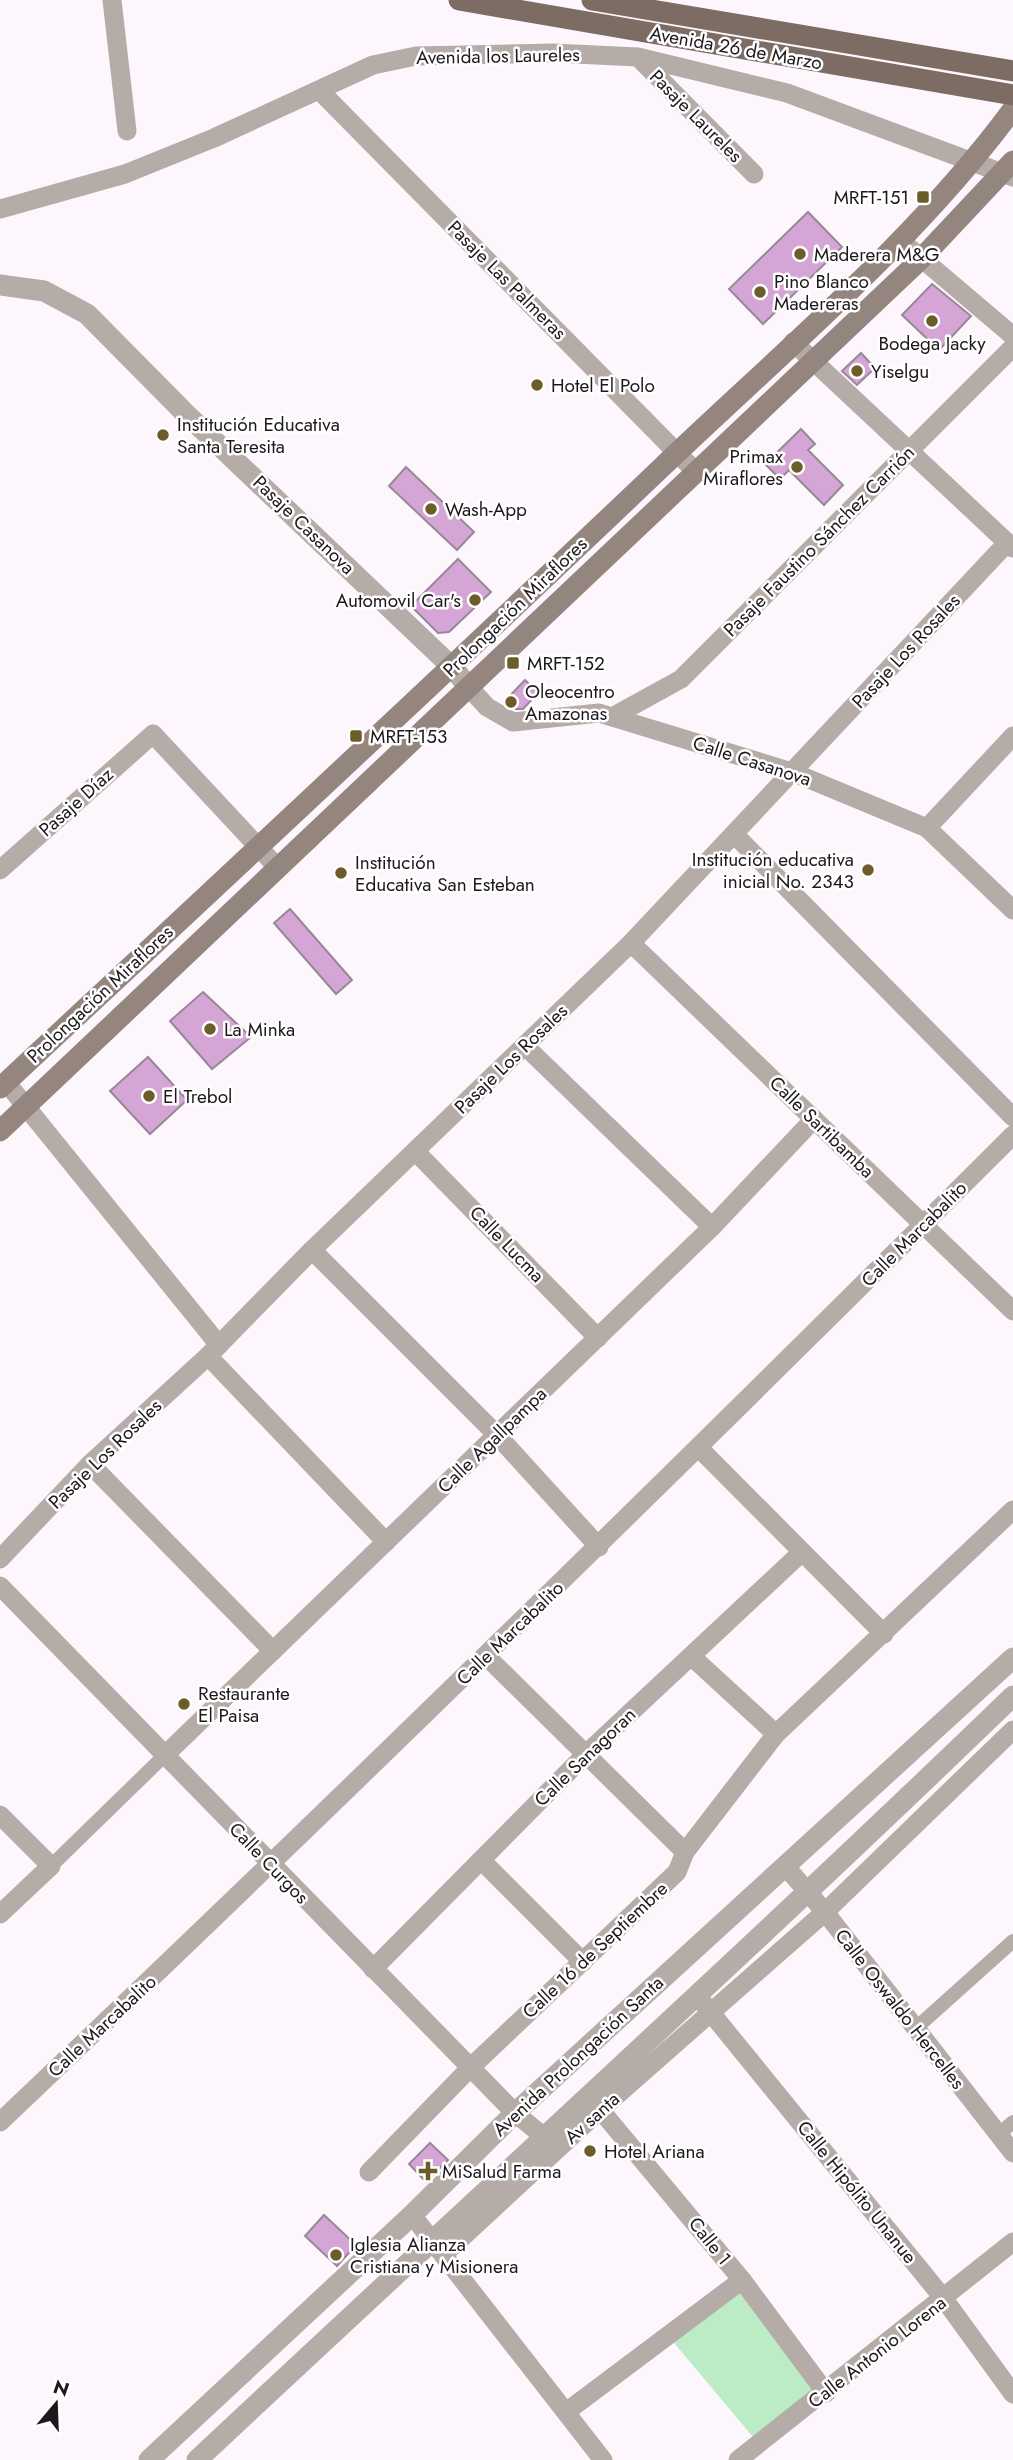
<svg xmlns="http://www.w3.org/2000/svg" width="1013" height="2460" viewBox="0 0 1013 2460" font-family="Jost,sans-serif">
	<rect width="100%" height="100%" fill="#fdf7fd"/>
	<path fill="#bcecc6" d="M 742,2280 L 826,2393 L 759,2444 L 669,2337 Z"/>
	<g fill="#d5a6d5" stroke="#978897" stroke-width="2">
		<path d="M 808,212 L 842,247 L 763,324 L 729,289 Z"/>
		<path d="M 932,284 L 971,316 L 939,350 L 902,315 Z"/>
		<path d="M 861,353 L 875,368 L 857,385 L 842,371 Z"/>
		<path d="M 801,429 L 815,444 L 808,450 L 843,485 L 824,505 L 789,470 L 780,479 L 765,464 Z"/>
		<path d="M 406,467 L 474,532 L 457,550 L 389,486 Z"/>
		<path d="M 458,559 L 491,592 L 449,632 L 438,633 L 411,606 Z"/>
		<path d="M 525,680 L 538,693 L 523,709 L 516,709 L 504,702 Z"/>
		<path d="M 290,909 L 352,980 L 336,994 L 274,923 Z"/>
		<path d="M 203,992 L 251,1037 L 212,1069 L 170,1021 Z"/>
		<path d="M 148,1057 L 187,1100 L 150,1134 L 110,1091 Z"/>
		<path d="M 430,2143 L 448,2160 L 426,2182 L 409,2164 Z"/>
		<path d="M 324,2215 L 356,2245 L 337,2266 L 305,2236 Z"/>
	</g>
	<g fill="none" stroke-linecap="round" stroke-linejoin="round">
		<g stroke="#b5aca7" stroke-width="14">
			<path d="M 51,1866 L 164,1756"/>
			<path d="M 915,2029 L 1013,1941"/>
			<path d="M 998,2135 L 1013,2122"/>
		</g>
		<g stroke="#b5aca7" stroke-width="19">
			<path d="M 112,0 L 127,131"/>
			<path d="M 639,58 L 754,174"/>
			<path d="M 319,90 L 695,471"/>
			<path d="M 0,209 L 125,174 L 214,138 L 373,65 L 416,56 L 553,53 L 638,57 L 787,93 L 1013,177"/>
			<path d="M 900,240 L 1013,336"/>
			<path d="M 793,342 L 1013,548"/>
			<path d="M 467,685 L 487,707 L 513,722 L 599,713 L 792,772 L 927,828 L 1013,910"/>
			<path d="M 612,717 L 681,679 L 1013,347"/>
			<path d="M 927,828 L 1013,736"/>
			<path d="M 734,834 L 1013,1117"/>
			<path d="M 0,870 L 153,734 L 277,867"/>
			<path d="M 631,943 L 1013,1311"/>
			<path d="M 525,1046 L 712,1227"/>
			<path d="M 6,1082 L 219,1345"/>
			<path d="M 415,1151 L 598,1338"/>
			<path d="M 312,1250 L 497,1435 L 599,1547"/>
			<path d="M 208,1356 L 386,1542"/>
			<path d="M 699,1448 L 884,1634"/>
			<path d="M 90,1464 L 273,1651"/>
			<path d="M 0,1559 L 90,1464 L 208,1356 L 312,1250 L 631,943 L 1007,543"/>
			<path d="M 0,1586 L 515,2113 L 543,2136"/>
			<path d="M 486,1656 L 685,1852"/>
			<path d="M 691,1656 L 776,1734"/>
			<path d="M 164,1756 L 712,1227 L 814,1119"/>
			<path d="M 0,1815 L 51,1866 L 0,1914"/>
			<path d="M 481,1860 L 583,1962"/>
			<path d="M 786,1867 L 825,1912 L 1013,2153"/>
			<path d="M 373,1969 L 584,1756 L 802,1552"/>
			<path d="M 703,2003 L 944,2299 L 1013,2394"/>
			<path d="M 593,2101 L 742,2280 L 826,2393"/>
			<path d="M 0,2122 C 342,1798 679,1468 1013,1135"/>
			<path d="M 369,2172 L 470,2068 L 677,1872 L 685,1852 L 776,1734 L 1013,1510"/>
			<path d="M 412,2215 L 603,2460"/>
			<path d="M 443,2255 L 601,2109 L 825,1912 L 1013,1730"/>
			<path d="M 566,2412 L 742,2280"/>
			<path d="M 738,2460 L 1013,2242"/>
		</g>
		<g stroke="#b5aca7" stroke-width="21">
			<path d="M 0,285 L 44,291 L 87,314 L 183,411 L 452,667 L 467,685"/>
			<path d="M 149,2460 L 412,2215 L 515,2113 L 1013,1658"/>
			<path d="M 197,2460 C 469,2205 745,1955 1013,1696"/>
		</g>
		<g stroke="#94867f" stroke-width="21">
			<path d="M 0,1088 C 221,882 443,676 661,468 C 780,354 916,241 1013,109"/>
			<path d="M 0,1131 L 920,260 L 1013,161"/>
		</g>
		<g stroke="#7c6c63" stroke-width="21">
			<path d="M 459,0 L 1013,95"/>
			<path d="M 592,0 L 1013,71"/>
		</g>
	</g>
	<g fill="#6c5c29" stroke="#fff" stroke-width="2.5">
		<rect x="916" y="190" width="14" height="14" rx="3.5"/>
		<circle cx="800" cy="254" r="7"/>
		<circle cx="760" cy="292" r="7"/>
		<circle cx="932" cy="321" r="7"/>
		<circle cx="857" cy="371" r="7"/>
		<circle cx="537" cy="385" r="7"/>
		<circle cx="163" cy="435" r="7"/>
		<circle cx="797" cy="467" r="7"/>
		<circle cx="431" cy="509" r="7"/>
		<circle cx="475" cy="600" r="7"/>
		<rect x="506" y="656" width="14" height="14" rx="3.5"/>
		<circle cx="511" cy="702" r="7"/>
		<rect x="349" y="729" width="14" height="14" rx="3.5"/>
		<circle cx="868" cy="870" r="7"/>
		<circle cx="341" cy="873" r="7"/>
		<circle cx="210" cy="1029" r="7"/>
		<circle cx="149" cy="1096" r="7"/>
		<circle cx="184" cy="1704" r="7"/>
		<circle cx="590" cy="2151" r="7"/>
		<path d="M424.5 2160.5h7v7h7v7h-7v7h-7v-7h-7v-7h7z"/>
		<circle cx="336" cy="2255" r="7"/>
	</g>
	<g text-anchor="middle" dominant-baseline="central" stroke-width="5" stroke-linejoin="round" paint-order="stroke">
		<g font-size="19" fill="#1e181d" stroke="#fff">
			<text transform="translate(736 48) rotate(10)">Avenida 26 de Marzo</text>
			<text transform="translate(498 56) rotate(-1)">Avenida los Laureles</text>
			<text transform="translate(696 116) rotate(45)">Pasaje Laureles</text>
			<text transform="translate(507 280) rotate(45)">Pasaje Las Palmeras</text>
			<text transform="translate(304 525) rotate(44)">Pasaje Casanova</text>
			<text transform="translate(819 541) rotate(-45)">Pasaje Faustino Sánchez Carrión</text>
			<text transform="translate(515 607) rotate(-44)">Prolongación Miraflores</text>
			<text transform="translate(906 651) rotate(-47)">Pasaje Los Rosales</text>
			<text transform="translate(752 761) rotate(18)">Calle Casanova</text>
			<text transform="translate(76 802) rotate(-42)">Pasaje Díaz</text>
			<text transform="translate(100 994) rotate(-43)">Prolongación Miraflores</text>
			<text transform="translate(511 1059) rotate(-44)">Pasaje Los Rosales</text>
			<text transform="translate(822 1127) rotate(44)">Calle Sartibamba</text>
			<text transform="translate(914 1234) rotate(-45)">Calle Marcabalito</text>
			<text transform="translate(507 1244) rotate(46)">Calle Lucma</text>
			<text transform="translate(492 1440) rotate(-44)">Calle Agallpampa</text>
			<text transform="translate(105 1454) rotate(-44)">Pasaje Los Rosales</text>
			<text transform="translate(510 1633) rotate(-44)">Calle Marcabalito</text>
			<text transform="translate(585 1757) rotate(-44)">Calle Sanagoran</text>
			<text transform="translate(269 1863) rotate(46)">Calle Curgos</text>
			<text transform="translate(595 1950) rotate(-43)">Calle 16 de Septiembre</text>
			<text transform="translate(900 2009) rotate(52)">Calle Oswaldo Hercelles</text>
			<text transform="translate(102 2026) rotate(-43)">Calle Marcabalito</text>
			<text transform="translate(578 2056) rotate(-43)">Avenida Prolongación Santa</text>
			<text transform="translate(592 2118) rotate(-42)">Av santa</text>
			<text transform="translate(857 2192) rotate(51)">Calle Hipólito Unanue</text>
			<text transform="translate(710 2241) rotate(51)">Calle 1</text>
			<text transform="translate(877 2352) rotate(-38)">Calle Antonio Lorena</text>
		</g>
		<g font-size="19" fill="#1e181d" stroke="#fff" text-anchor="start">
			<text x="909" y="197" text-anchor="end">MRFT-151</text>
			<text x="814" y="254">Maderera M&amp;G</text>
			<text x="774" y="281">Pino Blanco<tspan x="774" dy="22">Madereras</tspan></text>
			<text x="932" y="343" text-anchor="middle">Bodega Jacky</text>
			<text x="871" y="371">Yiselgu</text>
			<text x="551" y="385">Hotel El Polo</text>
			<text x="177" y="424">Institución Educativa<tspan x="177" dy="22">Santa Teresita</tspan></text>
			<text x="783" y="456" text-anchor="end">Primax<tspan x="783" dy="22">Miraflores</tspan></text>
			<text x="445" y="509">Wash-App</text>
			<text x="461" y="600" text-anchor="end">Automovil Car's</text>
			<text x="527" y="663">MRFT-152</text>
			<text x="525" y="691">Oleocentro<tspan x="525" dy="22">Amazonas</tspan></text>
			<text x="370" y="736">MRFT-153</text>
			<text x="854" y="859" text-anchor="end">Institución educativa<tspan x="854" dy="22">inicial No. 2343</tspan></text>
			<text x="355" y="862">Institución<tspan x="355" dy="22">Educativa San Esteban</tspan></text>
			<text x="224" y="1029">La Minka</text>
			<text x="163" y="1096">El Trebol</text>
			<text x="198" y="1693">Restaurante<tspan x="198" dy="22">El Paisa</tspan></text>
			<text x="604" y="2151">Hotel Ariana</text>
			<text x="442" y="2171">MiSalud Farma</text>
			<text x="350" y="2244">Iglesia Alianza<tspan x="350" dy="22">Cristiana y Misionera</tspan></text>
		</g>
	</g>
	<g transform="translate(56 2404) rotate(19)" stroke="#ffffff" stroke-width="5" paint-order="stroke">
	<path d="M0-5L12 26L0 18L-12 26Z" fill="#1e181d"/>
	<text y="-10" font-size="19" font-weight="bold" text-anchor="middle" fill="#1e181d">N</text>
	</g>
</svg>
